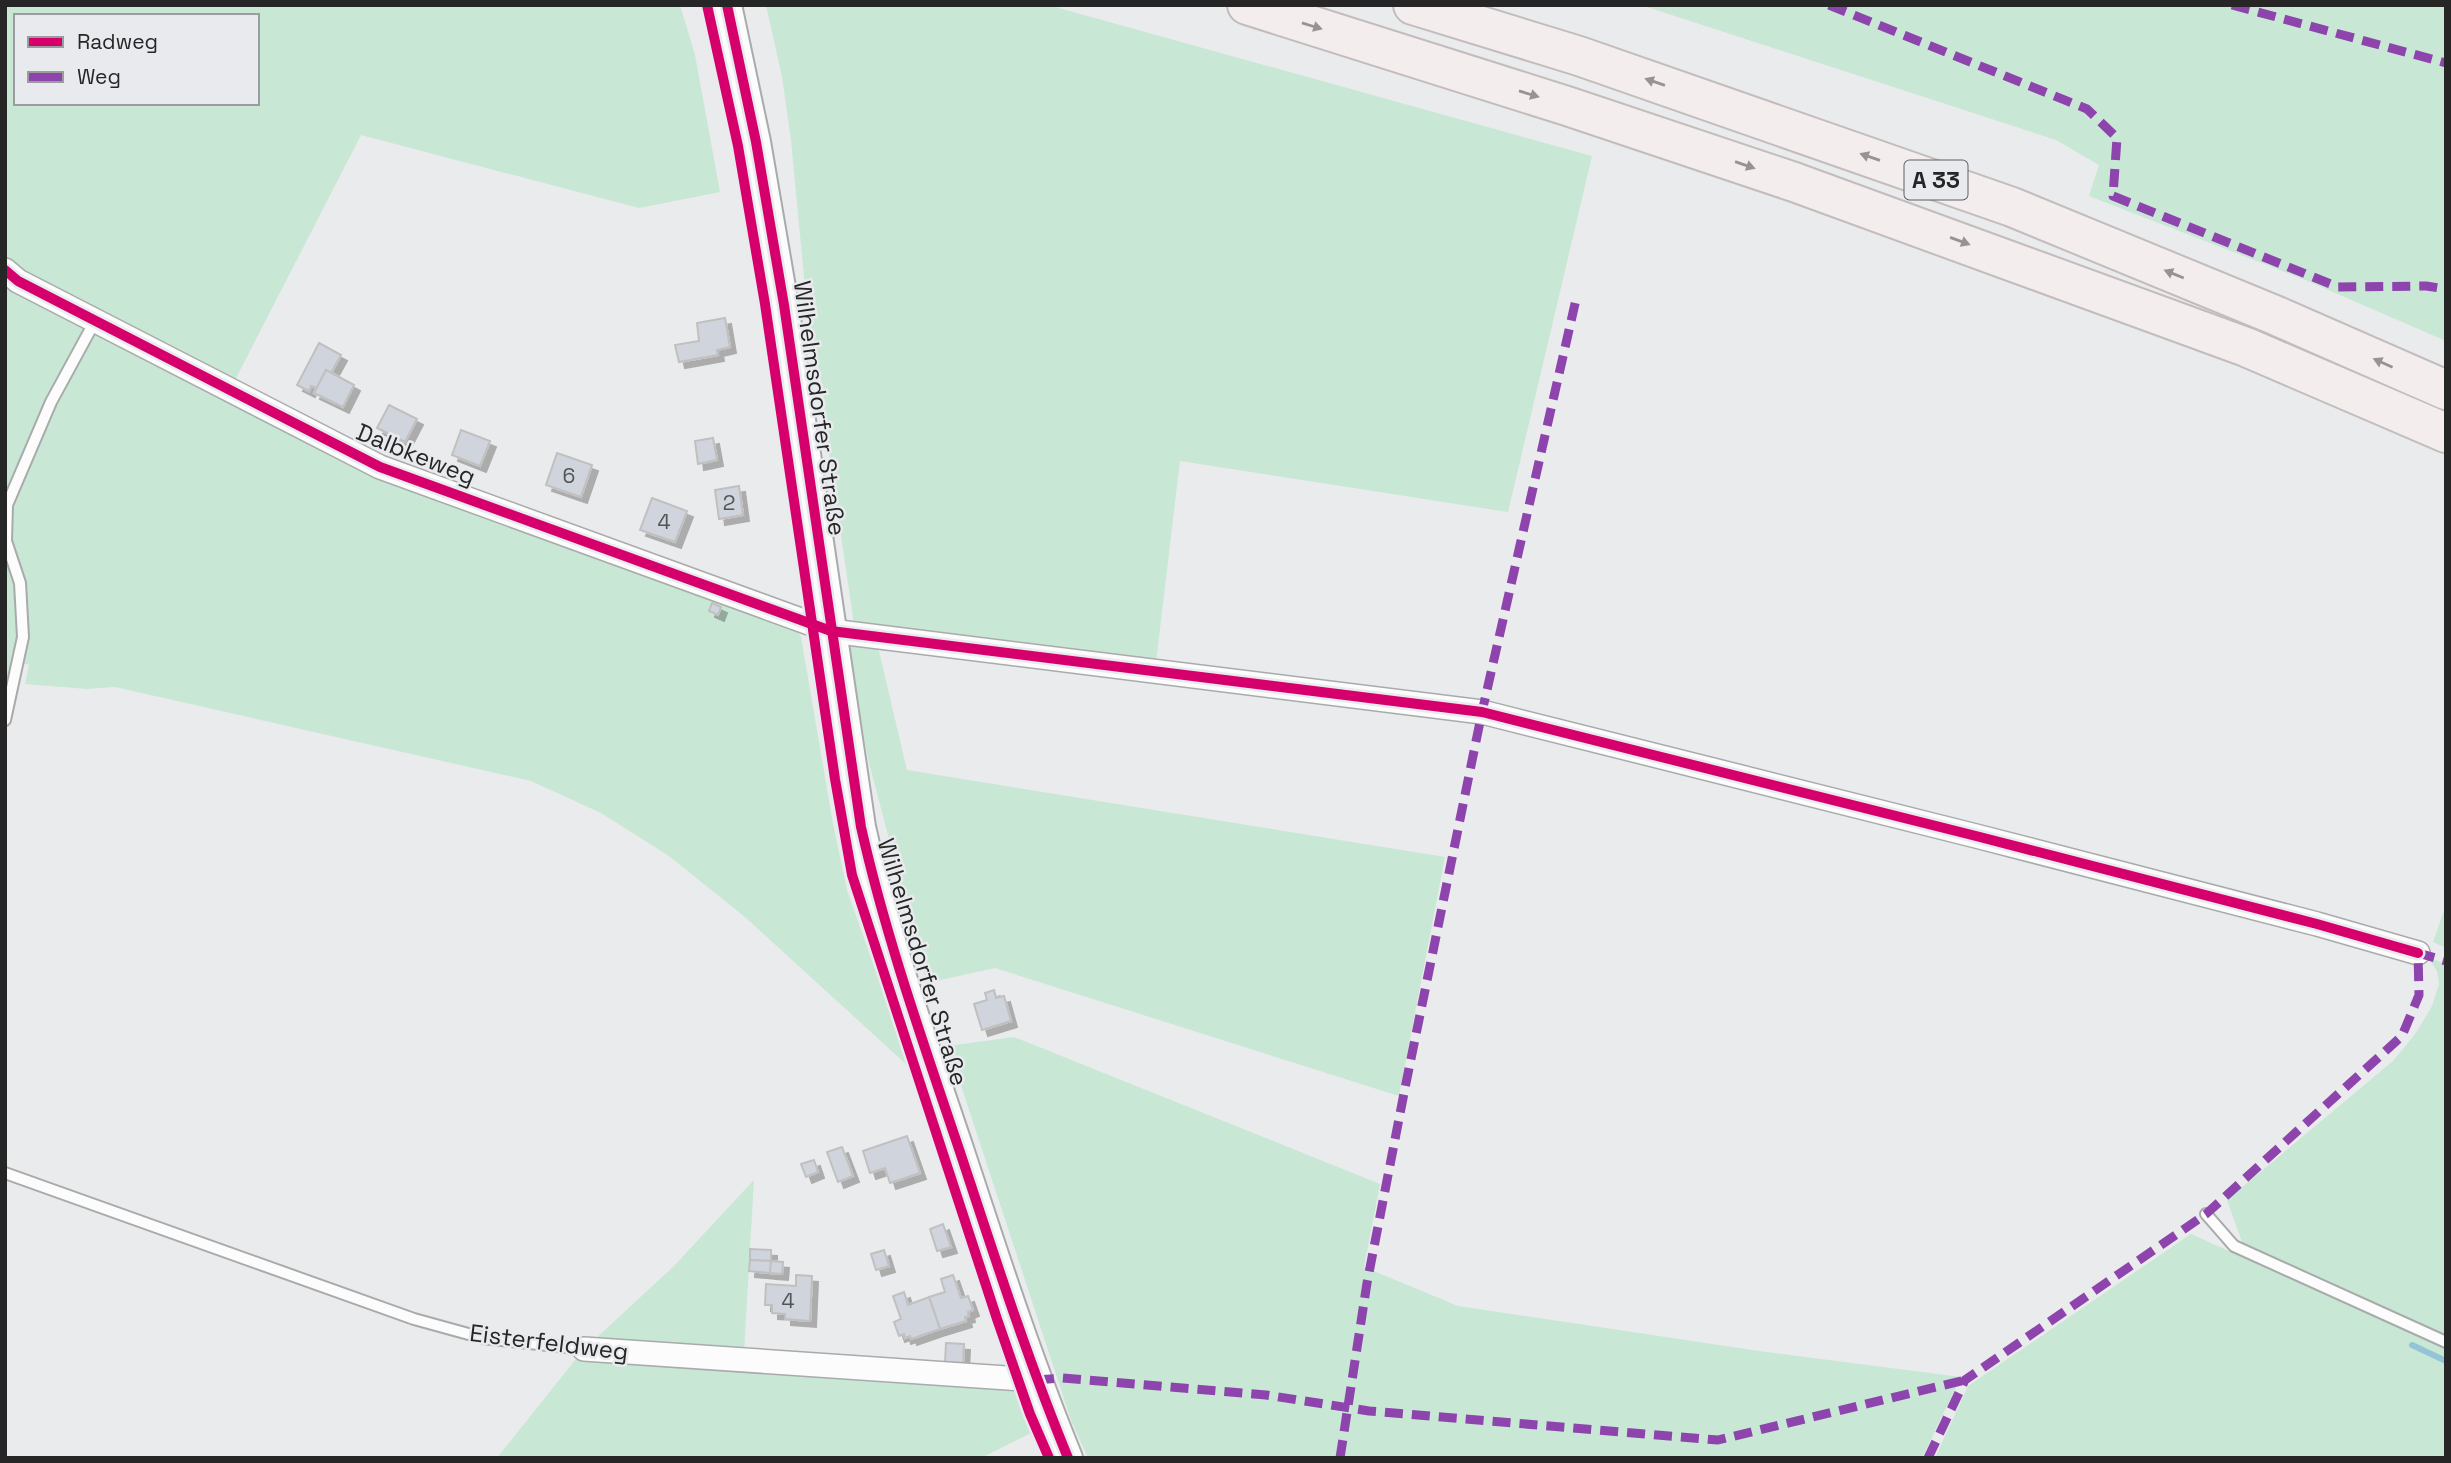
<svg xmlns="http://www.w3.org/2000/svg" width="2451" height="1463" viewBox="0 0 2451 1463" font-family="'Space Grotesk',sans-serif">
	<defs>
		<filter id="shadow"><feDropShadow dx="6" dy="6" stdDeviation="0" flood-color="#0004"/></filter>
	</defs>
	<rect width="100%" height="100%" fill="#eaebec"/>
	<g fill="#c8e7d5" fill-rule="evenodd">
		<path d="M 5,5 L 680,5 L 695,55 L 720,192 L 639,208 L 361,135 L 234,382 L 27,276 L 5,258 ZM 16,16 L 257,16 L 257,103 L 16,103 Z"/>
		<path d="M 766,5 L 1048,5 L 1592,156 L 1508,512 L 1180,461 L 1156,662 L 854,624 L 826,434 L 823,388 L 809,329 L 791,140 L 782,77 Z"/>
		<path d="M 1641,5 L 2446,5 L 2446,341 L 2303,279 L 2089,196 L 2099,165 L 2056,140 Z"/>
		<path d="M 5,284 L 377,476 L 796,629 L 801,637 L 833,824 L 847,890 L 915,1083 L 907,1065 L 745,917 L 669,856 L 601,813 L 531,781 L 115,687 L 87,689 L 25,684 L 29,664 L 12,665 L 5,693 Z"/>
		<path d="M 847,643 L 878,647 L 907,770 L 1445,857 L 1399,1096 L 995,968 L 927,983 L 868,759 Z"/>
		<path d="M 2446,905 L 2446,948 L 2433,942 Z"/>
		<path d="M 2415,953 L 2446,964 L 2446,1336 L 2243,1245 L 2227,1200 L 2393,1061 L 2416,1033 L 2432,1006 L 2439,984 L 2437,971 L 2431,962 Z"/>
		<path d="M 1014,1037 L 1380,1184 L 1364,1267 L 1458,1306 L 1759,1351 L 1961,1377 L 1922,1458 L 1088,1458 L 1071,1420 L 948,1046 Z"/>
		<path d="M 754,1180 L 744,1352 L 592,1342 L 674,1266 Z"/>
		<path d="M 2191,1234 L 2446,1349 L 2446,1458 L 1935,1458 L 1968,1386 Z"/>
		<path d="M 579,1355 L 1017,1384 L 1031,1433 L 981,1458 L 497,1458 Z"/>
	</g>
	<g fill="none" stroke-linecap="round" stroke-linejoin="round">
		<path stroke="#95c4d8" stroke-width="6" d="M 2412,1345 L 2446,1361"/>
	</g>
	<g fill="#d0d4dc" stroke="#c0c0c1" stroke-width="2" filter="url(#shadow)">
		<path d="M 725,318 L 730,347 L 717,350 L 718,355 L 679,362 L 675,345 L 699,341 L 697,323 Z"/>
		<path d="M 319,343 L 341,355 L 331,373 L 326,370 L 317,388 L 311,386 L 309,391 L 297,385 Z"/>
		<path d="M 326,370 L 354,385 L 343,407 L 314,393 Z"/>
		<path d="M 389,405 L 417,419 L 405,442 L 377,428 Z"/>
		<path d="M 461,430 L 490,441 L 480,466 L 452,455 Z"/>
		<path d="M 713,438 L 717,460 L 698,464 L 695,441 Z"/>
		<path d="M 557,453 L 592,465 L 581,497 L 546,485 Z"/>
		<path d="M 739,486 L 743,515 L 719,519 L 715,490 Z"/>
		<path d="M 652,498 L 687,511 L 675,542 L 640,530 Z"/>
		<path d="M 712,603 L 721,607 L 718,615 L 709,611 Z"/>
		<path d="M 994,990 L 996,998 L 1004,996 L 1011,1021 L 982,1030 L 974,1004 L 987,1000 L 985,993 Z"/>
		<path d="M 907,1136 L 920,1173 L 890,1183 L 885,1168 L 870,1173 L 863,1151 Z"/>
		<path d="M 842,1147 L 853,1176 L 838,1182 L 827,1152 Z"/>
		<path d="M 814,1160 L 818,1172 L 806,1177 L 801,1164 Z"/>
		<path d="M 943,1224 L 951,1247 L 937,1251 L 930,1229 Z"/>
		<path d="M 750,1249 L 771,1250 L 771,1261 L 750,1260 Z"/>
		<path d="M 884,1250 L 889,1266 L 876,1270 L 871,1254 Z"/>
		<path d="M 750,1260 L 771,1261 L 770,1273 L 749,1271 Z"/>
		<path d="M 771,1261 L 783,1262 L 782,1274 L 770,1273 Z"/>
		<path d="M 796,1275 L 812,1276 L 810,1321 L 785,1319 L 785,1314 L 772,1313 L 772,1305 L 765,1305 L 766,1284 L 796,1286 Z"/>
		<path d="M 953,1275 L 961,1298 L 968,1296 L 973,1310 L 968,1312 L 969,1316 L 965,1317 L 966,1321 L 940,1329 L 929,1297 L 945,1292 L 941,1279 Z"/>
		<path d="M 904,1292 L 908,1305 L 929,1297 L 940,1329 L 911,1339 L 910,1336 L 905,1338 L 904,1334 L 899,1336 L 894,1322 L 901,1319 L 893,1296 Z"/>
		<path d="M 946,1343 L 964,1344 L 963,1364 L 945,1363 Z"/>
	</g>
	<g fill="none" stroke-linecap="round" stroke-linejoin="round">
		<g stroke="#a9aaab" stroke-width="14">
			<g id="service">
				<path d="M 5,720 L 23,637 L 20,583 L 6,541 L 7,505 L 51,402 L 95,321"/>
				<path d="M 5,1173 L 414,1319 L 483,1338 L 584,1349"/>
				<path d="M 2206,1214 L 2234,1246 L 2446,1342"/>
			</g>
		</g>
		<g stroke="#a9aaab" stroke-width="26">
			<g id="minor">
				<path d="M 5,270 L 18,281 L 380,467 L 831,631 L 1482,712 L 1976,836 L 2317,924 L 2418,953"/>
				<path d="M 584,1349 L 1036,1380"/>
			</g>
		</g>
		<g stroke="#a9aaab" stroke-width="32">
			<path id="tertiary" d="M 727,5 L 756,142 L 784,305 L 861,827 C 886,938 924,1045 960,1152 C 994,1255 1027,1358 1068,1458"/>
		</g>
		<g stroke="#c3bcbc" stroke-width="42">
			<g id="motorway">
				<path d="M 1247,5 L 1567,106 L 1794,182 L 2246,347 L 2446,433"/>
				<path d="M 1413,5 L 1579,56 L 2012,207 L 2277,316 L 2446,390"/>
			</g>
		</g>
		<use href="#service" stroke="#fcfcfc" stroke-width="10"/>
		<use href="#minor" stroke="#fcfcfc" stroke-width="23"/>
		<use href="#tertiary" stroke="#fcfcfc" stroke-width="28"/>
		<use href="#motorway" stroke="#f3eded" stroke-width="38"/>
		<g stroke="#8e44ad" stroke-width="9" stroke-dasharray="18 9" stroke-linecap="butt">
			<path d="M 1829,5 L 2087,109 L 2117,138 L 2113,196 L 2338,287 L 2426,286 L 2446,289"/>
			<path d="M 2232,5 L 2446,63"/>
			<path d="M 1036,1380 L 1062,1378 L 1266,1395 L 1369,1411 L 1718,1440 L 1965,1380"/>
			<path d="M 1340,1458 L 1367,1283 L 1405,1088 L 1482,712 L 1577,295"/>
			<path d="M 1928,1458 L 1965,1380 L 2206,1214 L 2402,1036 L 2419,995 L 2418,953 L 2446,961"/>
		</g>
		<g stroke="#e9eaed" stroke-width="15">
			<g id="cycleway">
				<path d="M 707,5 L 738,146 L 765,304 L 835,779 L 852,875 L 997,1319 L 1030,1414 L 1049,1458"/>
				<path d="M 727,5 L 756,142 L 784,305 L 861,827 C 886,938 924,1045 960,1152 C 994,1255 1027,1358 1068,1458"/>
				<path d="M 5,270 L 18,281 L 380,467 L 831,631 L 1482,712 L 1976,836 L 2317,924 L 2418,953"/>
			</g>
		</g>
		<use href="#cycleway" stroke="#d6006c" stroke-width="10"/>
	</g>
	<defs><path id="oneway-solid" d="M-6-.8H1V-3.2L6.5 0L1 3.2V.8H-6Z" transform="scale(1.75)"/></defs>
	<g fill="#979394">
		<use href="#oneway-solid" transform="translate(1312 26) rotate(17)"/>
		<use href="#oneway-solid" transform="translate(1655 82) rotate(-161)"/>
		<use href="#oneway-solid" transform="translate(1529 94) rotate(17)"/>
		<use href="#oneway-solid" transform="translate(1870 157) rotate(-161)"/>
		<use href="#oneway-solid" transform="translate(1745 165) rotate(19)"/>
		<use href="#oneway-solid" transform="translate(1960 241) rotate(20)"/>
		<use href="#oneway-solid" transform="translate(2174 274) rotate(-158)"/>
		<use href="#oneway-solid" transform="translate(2383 363) rotate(-156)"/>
	</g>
	<g text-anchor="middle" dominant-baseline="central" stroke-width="5" stroke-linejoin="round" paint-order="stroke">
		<g font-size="21" fill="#535457">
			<text x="569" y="475">6</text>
			<text x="729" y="502">2</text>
			<text x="664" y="521">4</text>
			<text x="788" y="1300">4</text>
		</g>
		<rect fill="#e9eaed" stroke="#606162" stroke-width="2" x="1904.5" y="160.5" width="63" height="39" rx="5"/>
		<g font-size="23" font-weight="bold" fill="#262627">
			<text x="1936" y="180">A 33</text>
		</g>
		<g font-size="24" fill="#262627" stroke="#e9eaed">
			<text transform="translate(820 408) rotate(82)">Wilhelmsdorfer Straße</text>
			<text transform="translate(416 454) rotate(22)">Dalbkeweg</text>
			<text transform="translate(923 962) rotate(73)">Wilhelmsdorfer Straße</text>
			<text transform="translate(549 1342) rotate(7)">Eisterfeldweg</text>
		</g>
	</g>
	<rect width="2451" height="1463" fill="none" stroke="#262627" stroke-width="14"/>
	<rect x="14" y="14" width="245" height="91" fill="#e9eaed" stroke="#9b9c9e" stroke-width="2"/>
	<rect x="28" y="37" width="35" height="10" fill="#d6006c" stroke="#9b9c9e" stroke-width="2"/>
	<text x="77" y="49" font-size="21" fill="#262627">Radweg</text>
	<rect x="28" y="72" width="35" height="10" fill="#8e44ad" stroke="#9b9c9e" stroke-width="2"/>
	<text x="77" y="84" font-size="21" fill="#262627">Weg</text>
</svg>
